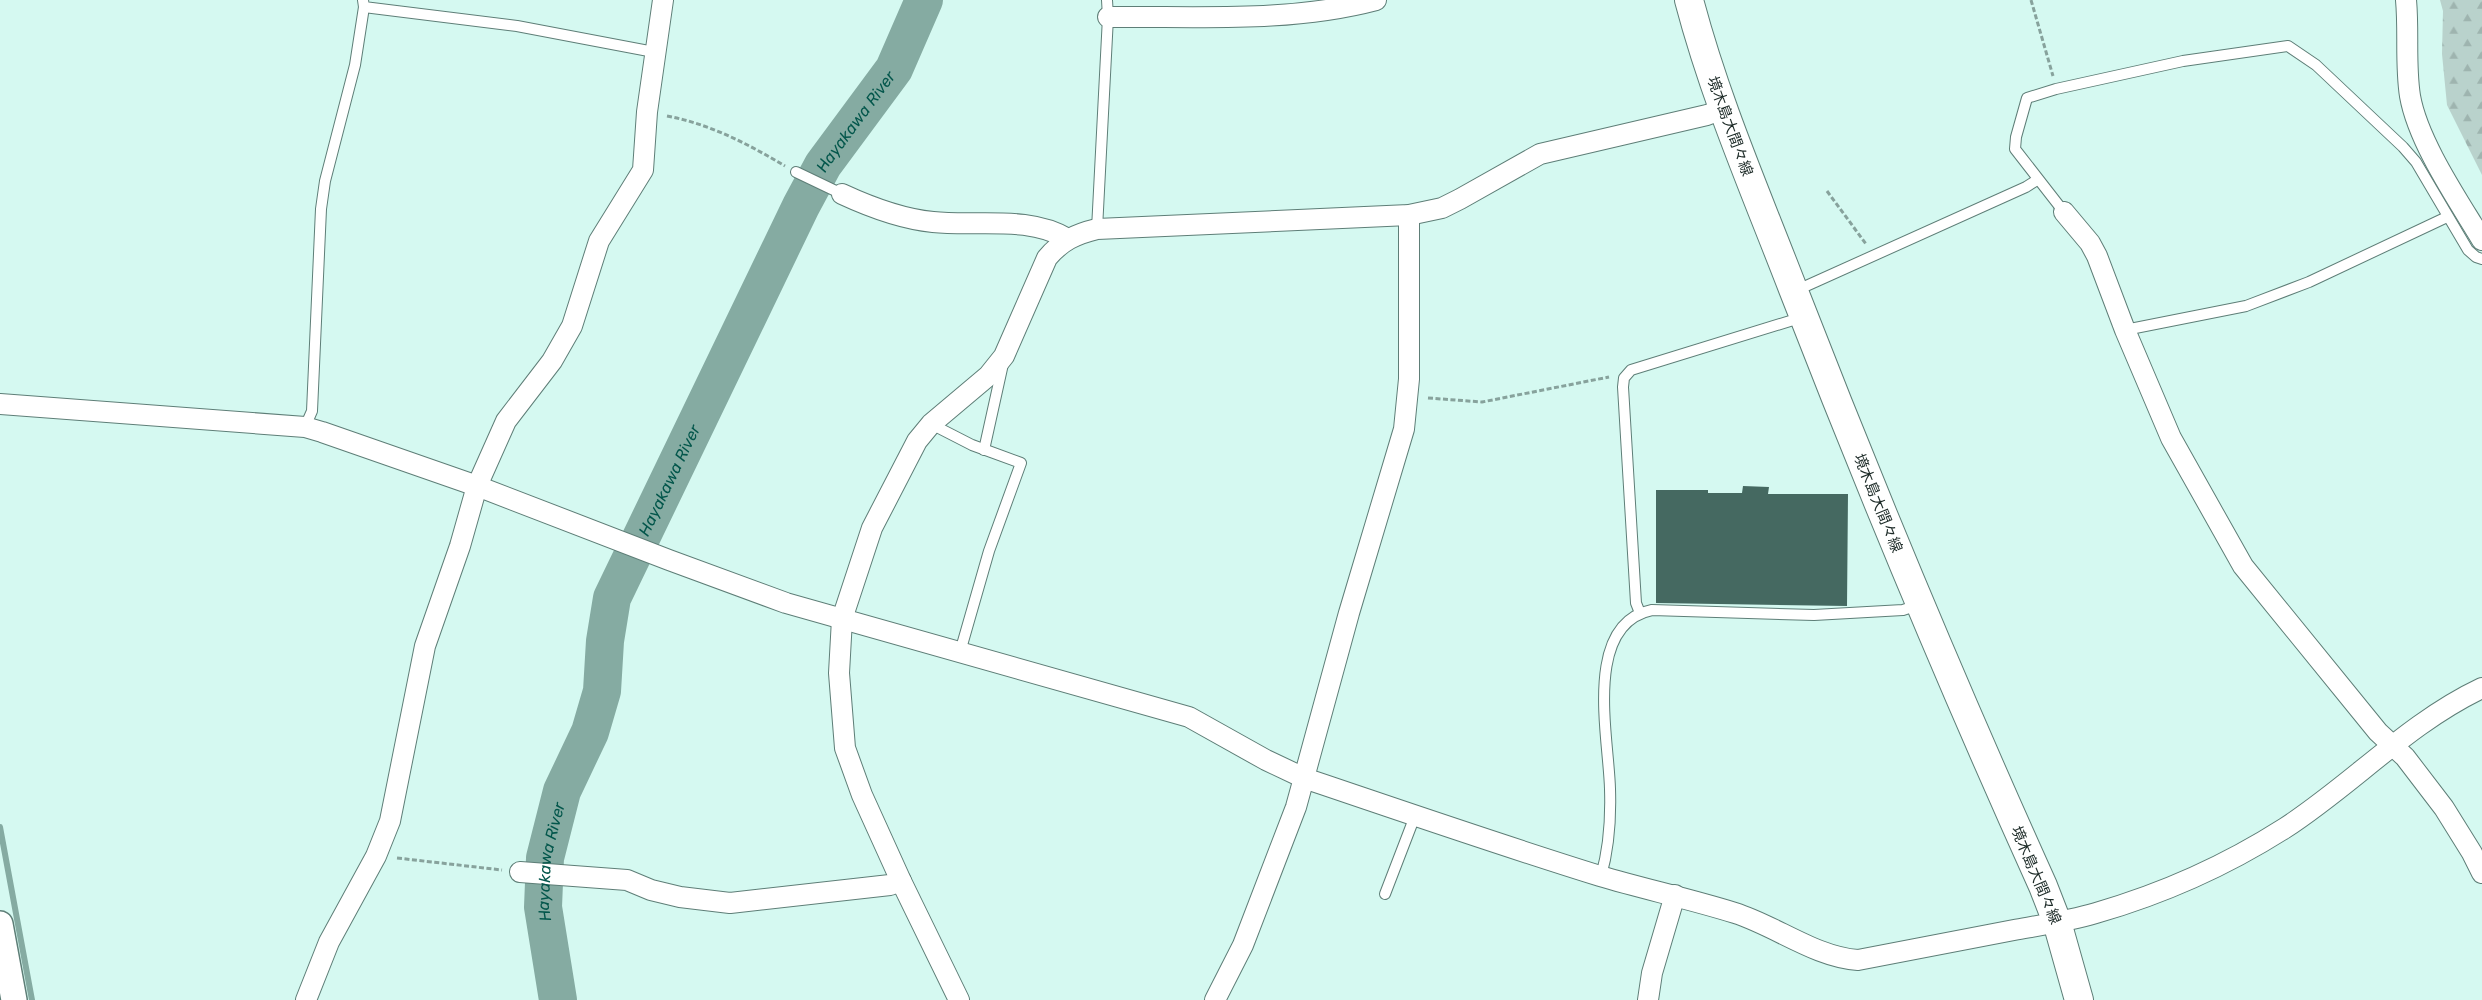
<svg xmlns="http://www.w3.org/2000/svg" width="2482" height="1000" viewBox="0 0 2482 1000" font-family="Rubik,'Noto Sans JP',sans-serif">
	<defs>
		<pattern id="forest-firs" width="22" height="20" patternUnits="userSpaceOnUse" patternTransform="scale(1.25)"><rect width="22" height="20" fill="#b9d2cc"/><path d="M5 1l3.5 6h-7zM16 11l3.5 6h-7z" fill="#9eb4af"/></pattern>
	</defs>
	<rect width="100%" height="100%" fill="#d5f9f1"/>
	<path fill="url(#forest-firs)" d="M 2440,0 L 2482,0 L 2482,175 L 2447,105 L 2442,54 L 2443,11 Z"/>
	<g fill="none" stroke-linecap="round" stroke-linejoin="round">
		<path stroke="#85aba2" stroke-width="6" d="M 0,827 L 32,1000"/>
		<path stroke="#85aba2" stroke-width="38" id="s1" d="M 558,1000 L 543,907 L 545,858 L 562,791 L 590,732 L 602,691 L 605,641 L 612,598 L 801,206 L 823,165 L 894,69 L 924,0"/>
	</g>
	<path fill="#456961" d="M 1743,486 L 1769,487 L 1768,494 L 1848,494 L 1847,606 L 1656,603 L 1656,490 L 1708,490 L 1708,493 L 1742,493 Z"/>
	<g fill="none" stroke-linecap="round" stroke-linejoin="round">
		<g stroke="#5e7e77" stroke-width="12">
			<g id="service">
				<path d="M 363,0 L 364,7 L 517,26 L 654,52"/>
				<path d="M 796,172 L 842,194"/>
				<path d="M 2064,212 L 2015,149 L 2016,137 L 2027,98 L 2056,89 L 2183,61 L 2288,46 L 2316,65 L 2403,147 L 2416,162 L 2468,250 L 2476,257 L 2482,259"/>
				<path d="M 1097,229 L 1108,17 L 1107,0"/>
				<path d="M 1795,291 L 2026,187 L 2037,180"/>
				<path d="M 2125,330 L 2246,306 L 2309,282 L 2447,217"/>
				<path d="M 931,424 L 972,445 L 1021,463 L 989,551 L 960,652"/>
				<path d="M 305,427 L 312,411 L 321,209 L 325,181 L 355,65 L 364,7"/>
				<path d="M 984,450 L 1003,364"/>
				<path d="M 1640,613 L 1636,603 L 1623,387 L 1624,378 L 1631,370 L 1803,317"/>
				<path d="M 1601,876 C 1609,848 1611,819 1610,789 C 1609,739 1582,624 1652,610 L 1814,615 L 1903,610 L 1918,605"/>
				<path d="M 1385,894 L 1415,816"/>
			</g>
		</g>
		<g stroke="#5e7e77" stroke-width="22">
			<g id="minor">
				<path d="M 2406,0 C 2409,32 2405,64 2410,96 C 2418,142 2458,200 2482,240"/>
				<path d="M 1108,17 C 1197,16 1289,23 1376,0"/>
				<path d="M 842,194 C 870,207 902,219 933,222 C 977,227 1028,215 1068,239"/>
				<path d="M 2064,212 L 2090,243 L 2097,256 L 2125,330 L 2171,438 L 2243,566 L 2378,732 L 2405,757 L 2444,808 L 2472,853 L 2482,873"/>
				<path d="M 0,404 L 305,427 L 322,432 L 477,486 L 669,560 L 786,603 L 1189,717 L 1266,760 L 1304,778 C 1402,811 1500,845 1600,876 C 1644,889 1690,899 1735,913 C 1776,926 1815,957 1858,960 C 1910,950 1962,940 2014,930 C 2042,925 2069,921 2096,913 C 2162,894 2227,865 2285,828 C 2353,784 2408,723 2482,688"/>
				<path d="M 520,872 L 627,880 L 651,890 L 680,897 L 730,903 L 890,885 L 901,881"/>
				<path d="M 306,1000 L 329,942 L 376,856 L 390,821 L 425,646 L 460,546 L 477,486 L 506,421 L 552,361 L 572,326 L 599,241 L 643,170 L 647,112 L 663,0"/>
				<path d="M 959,1000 L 901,881 L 862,795 L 845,748 L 839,673 L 842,619 L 872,528 L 917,441 L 931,424 L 988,376 L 1004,356 L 1047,258 C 1061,241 1076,234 1097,229 L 1409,215 L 1442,208 L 1460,199 L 1540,154 L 1707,115 L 1723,109"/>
				<path d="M 1215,1000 L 1243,945 L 1296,807 L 1349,613 L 1404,429 L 1409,379 L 1409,215"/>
				<path d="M 1648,1000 L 1652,973 L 1675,895"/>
			</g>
		</g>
		<g stroke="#5e7e77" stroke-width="28">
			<path id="tertiary" d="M 0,924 L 14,1000"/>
		</g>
		<g stroke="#5e7e77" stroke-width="30">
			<path id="secondary" d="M 1689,0 C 1715,99 1756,193 1793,289 C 1871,490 1954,689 2043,886 L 2057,922 L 2079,1000"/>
		</g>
		<g stroke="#87a29c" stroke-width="3" stroke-dasharray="5 2.5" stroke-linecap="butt">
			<path d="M 2031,0 L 2053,76"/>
			<path d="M 667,116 C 710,124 748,144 785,166"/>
			<path d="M 1827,191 L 1866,244"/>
			<path d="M 1428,398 L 1482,402 L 1609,377"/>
			<path d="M 397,858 L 502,870"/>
		</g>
		<use href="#service" stroke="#fff" stroke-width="10"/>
		<use href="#minor" stroke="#fff" stroke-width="20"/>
		<use href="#tertiary" stroke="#fff" stroke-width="25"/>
		<use href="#secondary" stroke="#fff" stroke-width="28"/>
	</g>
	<g text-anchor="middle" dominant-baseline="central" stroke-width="5" stroke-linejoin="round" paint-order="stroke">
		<g font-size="15" fill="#1c2a27" stroke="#fff">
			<text transform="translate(1730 126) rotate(70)">境木島大間々線</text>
			<text transform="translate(1878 503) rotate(68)">境木島大間々線</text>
			<text transform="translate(2036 875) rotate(67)">境木島大間々線</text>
		</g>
		<g font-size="16" font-style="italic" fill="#03564b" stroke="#fff">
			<text stroke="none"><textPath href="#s1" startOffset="950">Hayakawa River</textPath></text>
			<text stroke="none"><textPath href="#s1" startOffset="545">Hayakawa River</textPath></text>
			<text stroke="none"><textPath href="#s1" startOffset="140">Hayakawa River</textPath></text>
		</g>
	</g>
</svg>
